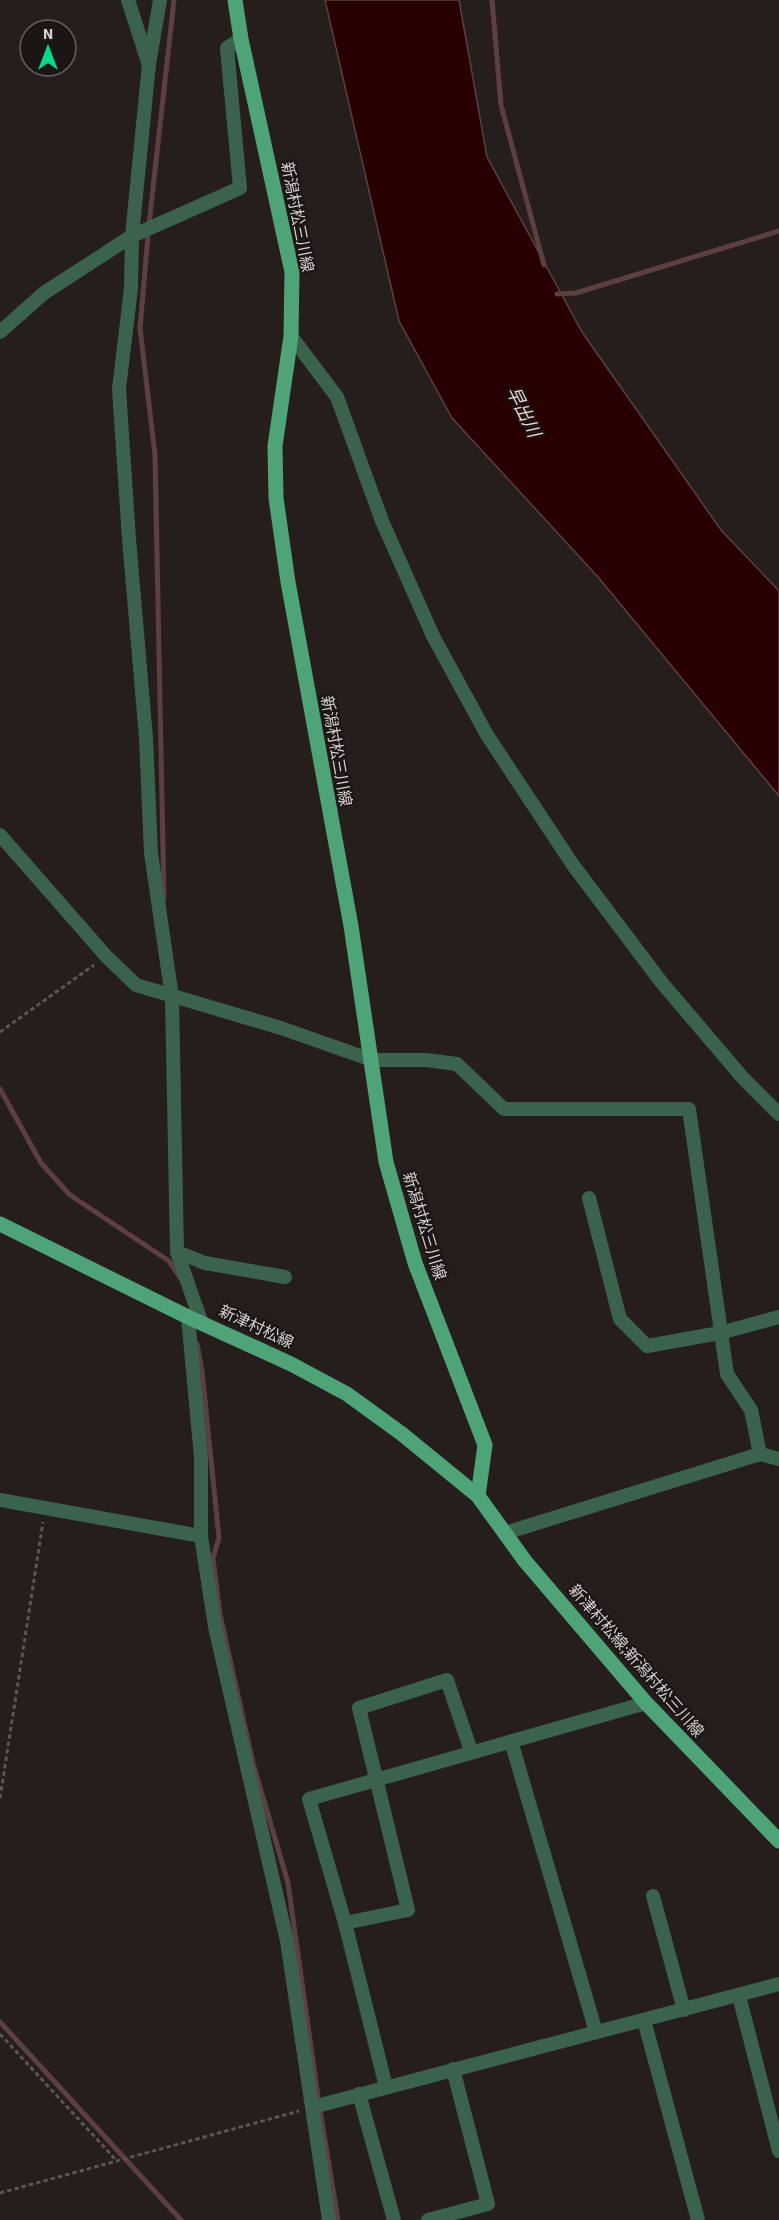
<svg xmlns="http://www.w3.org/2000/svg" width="779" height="2220" viewBox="0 0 779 2220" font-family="'Source Sans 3','Noto Sans JP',sans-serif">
	<rect width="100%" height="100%" fill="#251e1d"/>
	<path fill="#280002" stroke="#5c3f40" stroke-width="1.5" d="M 325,0 L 459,0 L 487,157 L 582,332 L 721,530 L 779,591 L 779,796 L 598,577 L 452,418 L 399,321 Z"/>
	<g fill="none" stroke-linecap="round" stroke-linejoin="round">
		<g stroke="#5c3f40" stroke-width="5">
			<path d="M 492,0 L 501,105 L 544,265"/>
			<path d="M 557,294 L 576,293 L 779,231"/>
			<path d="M 164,899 L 155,455 L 140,328 L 149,224 L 174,0"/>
			<path d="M 0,1089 L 41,1163 L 70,1195 L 169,1261 L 181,1279"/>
			<path d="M 197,1344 L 202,1371 L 219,1538 L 213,1558 L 220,1614 L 253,1763 L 288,1883 L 319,2104 L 338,2220"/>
			<path d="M 0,2022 L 181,2220"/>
		</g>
		<g stroke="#5c5554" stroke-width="3" stroke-dasharray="4.5 3" stroke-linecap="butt">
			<path d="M 0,1032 L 94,965"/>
			<path d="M 0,1798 L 43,1522"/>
			<path d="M 0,2034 L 117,2161"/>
			<path d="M 0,2193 L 299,2111"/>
		</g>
		<g stroke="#3b624c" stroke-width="14">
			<path d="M 128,0 L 148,62"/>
			<path d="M 160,0 L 149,64 L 132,236 L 131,288 L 119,389 L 129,539 L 146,738 L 151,853 L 172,997 L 177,1252 L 201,1321"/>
			<path d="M 0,332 L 44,293 L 132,236 L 240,188 L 227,48 L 241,39"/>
			<path d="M 291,336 L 337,397 L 382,521 L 433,636 L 487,735 L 573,865 L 662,983 L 743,1078 L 779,1114"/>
			<path d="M 0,835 L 106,956 L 136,985 L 281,1028 L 372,1060 L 426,1060 L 457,1064 L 504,1109 L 689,1109 L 727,1374 L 751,1410 L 760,1454"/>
			<path d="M 589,1198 L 620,1319 L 647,1346 L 720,1333 L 779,1317"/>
			<path d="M 177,1252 L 205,1263 L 285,1277"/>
			<path d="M 188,1317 L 201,1457 L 201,1536 L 215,1627 L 287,1941 L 329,2220"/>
			<path d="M 0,1500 L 201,1536"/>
			<path d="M 505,1533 L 760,1454 L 779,1459"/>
			<path d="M 511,1741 L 596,2032"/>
			<path d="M 653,1896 L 684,2010"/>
			<path d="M 345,1923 L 408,1910 L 359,1708 L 447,1680 L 471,1751"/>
			<path d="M 739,1996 L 779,2151"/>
			<path d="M 644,2020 L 698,2220"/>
			<path d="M 386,2087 L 345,1923 L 309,1799 L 646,1703"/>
			<path d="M 359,2094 L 394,2220"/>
			<path d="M 313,2107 L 779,1984"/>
			<path d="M 428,2220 L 488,2204 L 453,2069"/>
		</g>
		<g stroke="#4ea477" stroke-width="15">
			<path d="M 235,0 L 241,39 L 292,272 L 291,336 L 275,446 L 276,498 L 288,582 L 351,926 L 386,1162 L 415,1263 L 485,1445 L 478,1496"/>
			<path d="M 0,1224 L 188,1317 L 291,1364 L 347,1394 L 402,1434 L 478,1496 L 525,1561 L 646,1703 L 779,1841"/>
		</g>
	</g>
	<g text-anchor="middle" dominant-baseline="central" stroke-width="4.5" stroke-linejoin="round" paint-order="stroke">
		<g font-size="16" fill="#d6d1d1" stroke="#1b1514">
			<text transform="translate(297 217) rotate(79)">新潟村松三川線</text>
			<text transform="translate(336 751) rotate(80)">新潟村松三川線</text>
			<text transform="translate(424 1226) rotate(73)">新潟村松三川線</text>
			<text transform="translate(256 1327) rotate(25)">新津村松線</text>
			<text transform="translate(636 1661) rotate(49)">新津村松線;新潟村松三川線</text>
		</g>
		<g font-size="18" font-style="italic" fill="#eed2d1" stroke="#1b1514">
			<text transform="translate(523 412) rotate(64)">早出川</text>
		</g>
	</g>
	<g transform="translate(48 48)"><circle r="28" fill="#1b1514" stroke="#666060" stroke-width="1.5"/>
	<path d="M0-4.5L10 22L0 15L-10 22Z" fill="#07d98b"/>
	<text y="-9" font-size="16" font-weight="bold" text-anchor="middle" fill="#d6d1d1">N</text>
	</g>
</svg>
